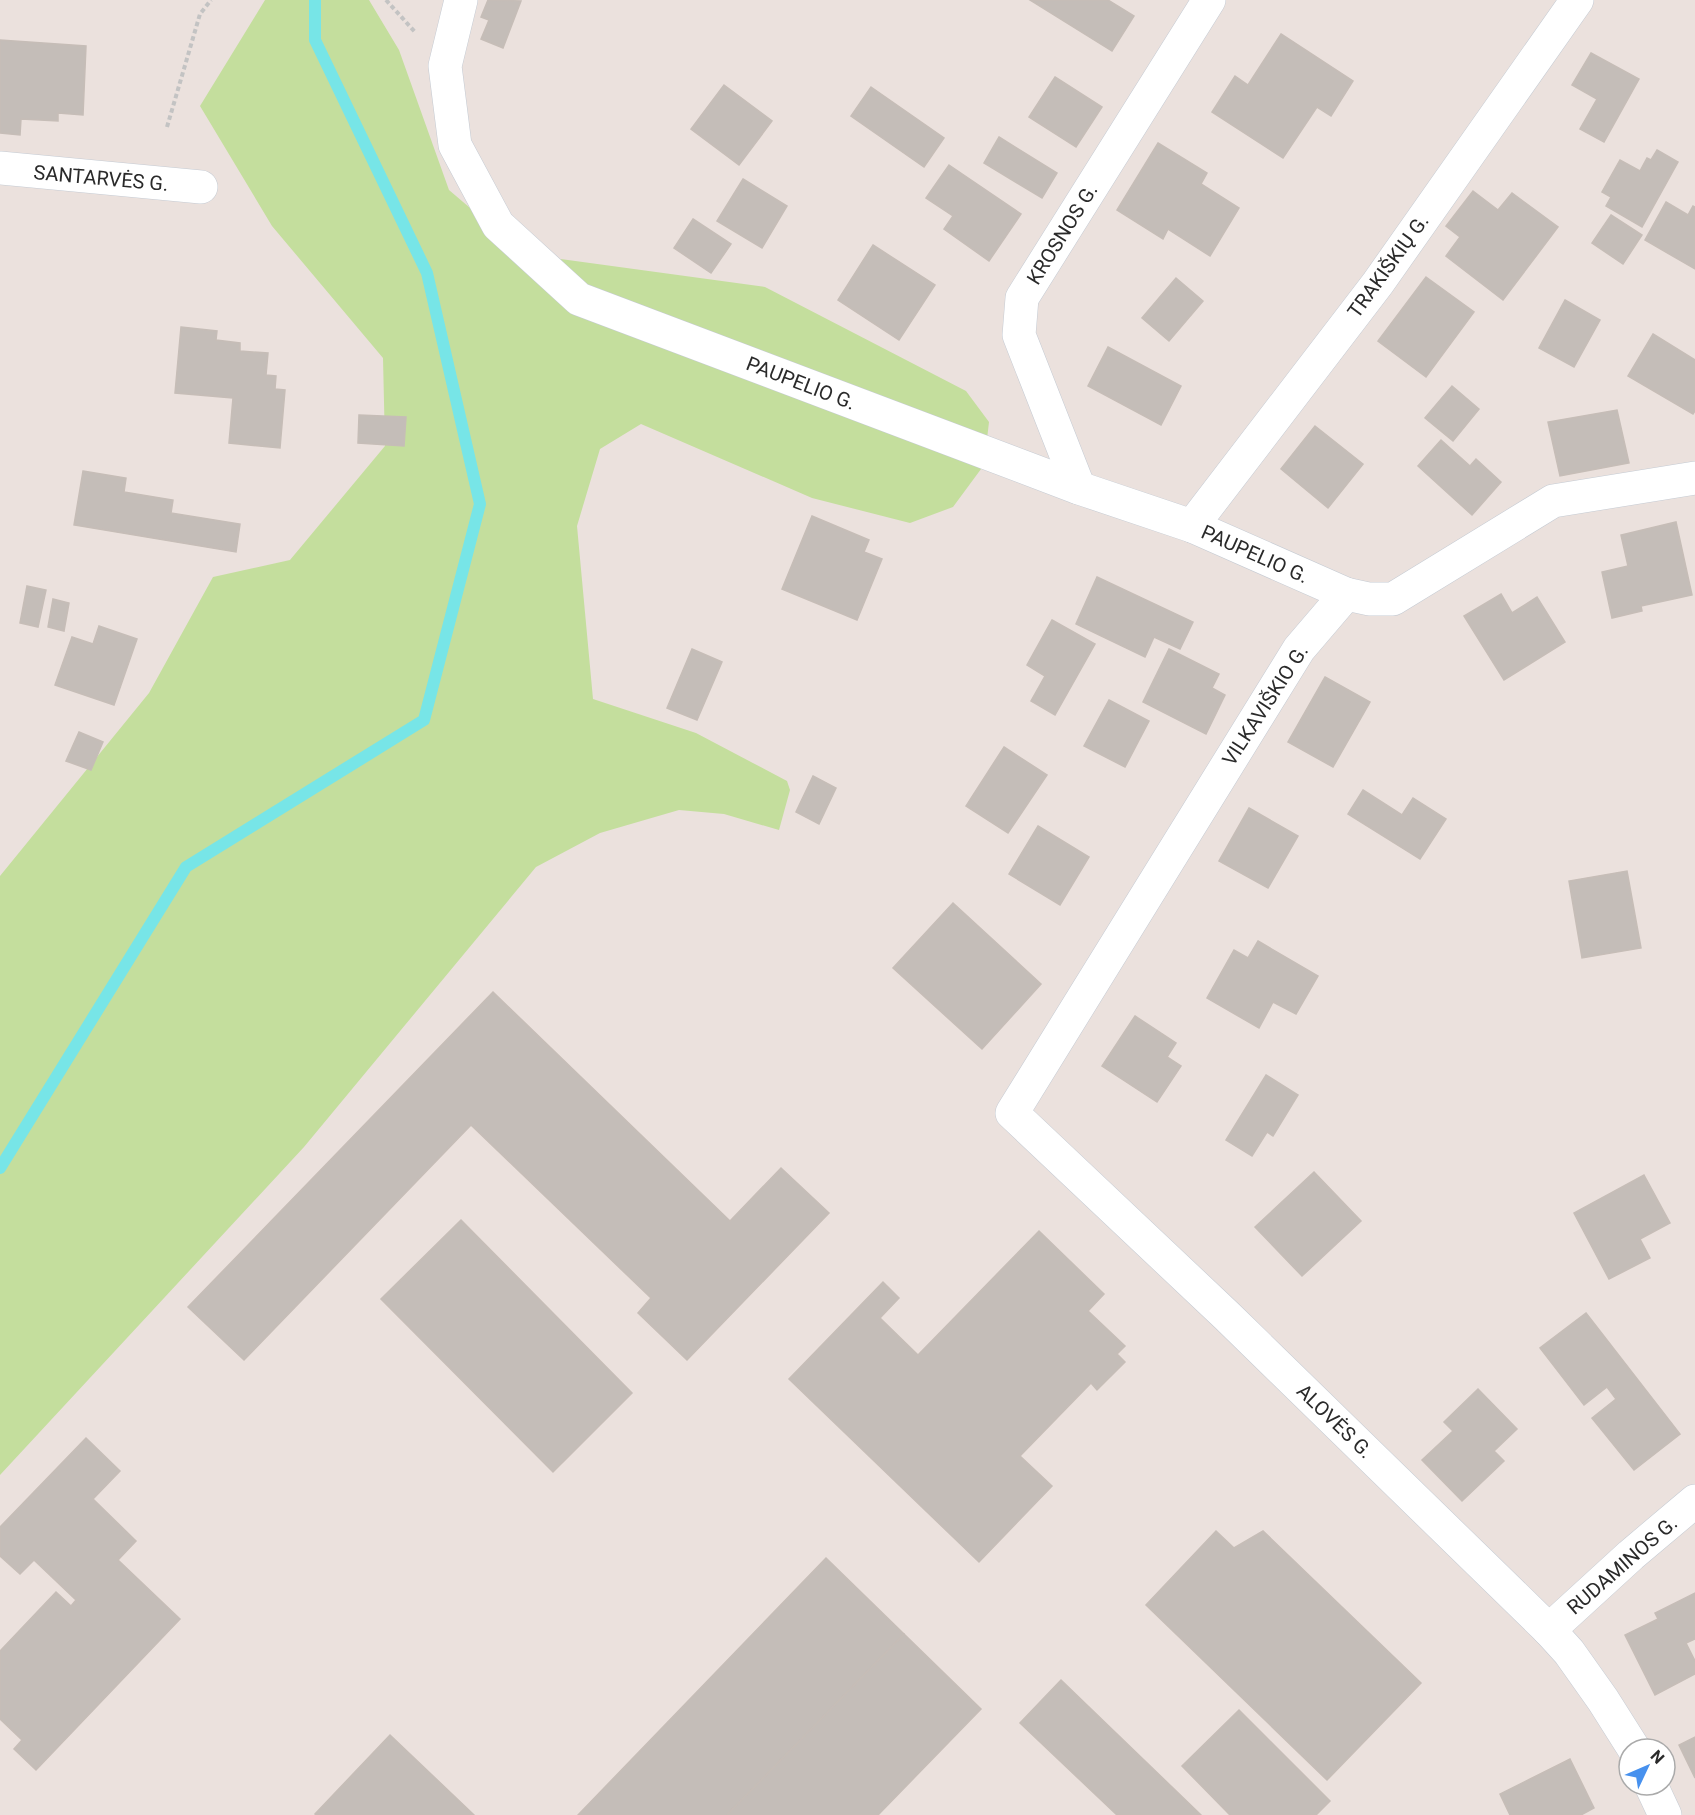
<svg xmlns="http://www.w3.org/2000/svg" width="1695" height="1815" viewBox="0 0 1695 1815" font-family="Roboto,sans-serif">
	<rect width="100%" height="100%" fill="#ebe1dd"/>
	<path fill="#c4de9d" d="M 265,0 L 369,0 L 399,50 L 449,190 L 524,254 L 765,287 L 966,391 L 989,422 L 984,465 L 953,507 L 910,523 L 812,498 L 641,424 L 600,449 L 577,526 L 593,699 L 696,733 L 787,781 L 790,790 L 779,830 L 724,814 L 679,810 L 600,833 L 536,867 L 304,1147 L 0,1475 L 0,876 L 149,693 L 213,577 L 290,560 L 385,446 L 383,358 L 272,226 L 200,106 Z"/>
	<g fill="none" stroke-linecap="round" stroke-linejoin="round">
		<path stroke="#77e5e7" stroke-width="12" d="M 0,1168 L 186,867 L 424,720 L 480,504 L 427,273 L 315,40 L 315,0"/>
	</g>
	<g fill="#c4bdb8" stroke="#c6bdb7" stroke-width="1.5">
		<path d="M 488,0 L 521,1 L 503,48 L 481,39 L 489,20 L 481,17 Z"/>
		<path d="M 1030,0 L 1108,0 L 1134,16 L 1112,51 Z"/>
		<path d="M 1281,34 L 1353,81 L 1331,116 L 1317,107 L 1283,158 L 1212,112 L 1235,76 L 1248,85 Z"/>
		<path d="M 0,40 L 86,46 L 83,115 L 58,113 L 58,121 L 21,119 L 20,135 L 0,133 Z"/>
		<path d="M 1591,53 L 1639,79 L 1604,142 L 1580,129 L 1597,99 L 1572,85 Z"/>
		<path d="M 1055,77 L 1102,107 L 1076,147 L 1029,117 Z"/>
		<path d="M 724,85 L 772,121 L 739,165 L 691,129 Z"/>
		<path d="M 871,87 L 944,138 L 924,167 L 851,116 Z"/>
		<path d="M 999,137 L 1057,173 L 1042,198 L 984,163 Z"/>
		<path d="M 1158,143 L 1207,173 L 1201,184 L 1239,208 L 1210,256 L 1168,229 L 1163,239 L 1117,210 Z"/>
		<path d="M 1657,150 L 1678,162 L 1642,227 L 1606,206 L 1611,197 L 1602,192 L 1620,160 L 1640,171 L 1647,158 L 1651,160 Z"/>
		<path d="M 949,165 L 1021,214 L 989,261 L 944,229 L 953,216 L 926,198 Z"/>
		<path d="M 743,179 L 787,206 L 762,248 L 717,221 Z"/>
		<path d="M 1473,191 L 1498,210 L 1512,193 L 1558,227 L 1503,300 L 1446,256 L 1460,237 L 1446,226 Z"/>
		<path d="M 1666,202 L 1688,215 L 1693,206 L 1695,207 L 1695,269 L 1645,240 Z"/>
		<path d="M 1611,215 L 1642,235 L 1623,264 L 1592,243 Z"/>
		<path d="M 693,219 L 731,244 L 711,273 L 674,248 Z"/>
		<path d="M 873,245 L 935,285 L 899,340 L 838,300 Z"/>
		<path d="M 1426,277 L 1474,312 L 1426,377 L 1378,341 Z"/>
		<path d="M 1176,278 L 1203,301 L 1169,341 L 1142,318 Z"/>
		<path d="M 1565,300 L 1600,320 L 1574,367 L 1539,348 Z"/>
		<path d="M 181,327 L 217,331 L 216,340 L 240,343 L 240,351 L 268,353 L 266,375 L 276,376 L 275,389 L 285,390 L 280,448 L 229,443 L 233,398 L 175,393 Z"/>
		<path d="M 1653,334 L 1695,360 L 1695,411 L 1693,414 L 1628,376 Z"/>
		<path d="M 1108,347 L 1181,386 L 1161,425 L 1088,386 Z"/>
		<path d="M 1452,386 L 1479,409 L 1453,441 L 1425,418 Z"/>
		<path d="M 1617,410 L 1629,463 L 1560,476 L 1548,422 Z"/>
		<path d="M 359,415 L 406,417 L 404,446 L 358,443 Z"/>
		<path d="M 1315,426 L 1363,464 L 1328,508 L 1281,469 Z"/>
		<path d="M 1441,440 L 1470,466 L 1476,459 L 1501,482 L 1472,515 L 1418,466 Z"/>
		<path d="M 83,471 L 126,478 L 124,492 L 173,500 L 171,513 L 240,524 L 236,552 L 74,525 Z"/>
		<path d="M 812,516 L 869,540 L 864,552 L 882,559 L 857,620 L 782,589 Z"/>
		<path d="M 1676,522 L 1692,595 L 1641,606 L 1642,611 L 1612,618 L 1602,572 L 1628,566 L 1621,535 Z"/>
		<path d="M 1097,577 L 1193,622 L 1180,649 L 1154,637 L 1145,657 L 1076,624 Z"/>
		<path d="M 27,586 L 46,590 L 38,627 L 20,623 Z"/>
		<path d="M 1501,594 L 1512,613 L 1537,597 L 1565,642 L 1504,680 L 1464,616 Z"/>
		<path d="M 53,599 L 69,603 L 64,631 L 48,627 Z"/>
		<path d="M 1052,620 L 1095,644 L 1055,715 L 1031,701 L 1045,676 L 1027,665 Z"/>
		<path d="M 99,626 L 137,639 L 114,705 L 55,685 L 72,637 L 93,644 Z"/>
		<path d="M 692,649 L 722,662 L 697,720 L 667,708 Z"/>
		<path d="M 1169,649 L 1219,674 L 1212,688 L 1225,695 L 1206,734 L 1143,702 Z"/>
		<path d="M 1325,677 L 1370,702 L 1333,767 L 1288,742 Z"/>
		<path d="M 1109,700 L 1149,721 L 1125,767 L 1084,746 Z"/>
		<path d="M 79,732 L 103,742 L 91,770 L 66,761 Z"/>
		<path d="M 1004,747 L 1047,775 L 1008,833 L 966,806 Z"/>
		<path d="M 813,776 L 836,788 L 819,824 L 796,812 Z"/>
		<path d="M 1363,790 L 1402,815 L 1413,798 L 1446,819 L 1420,859 L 1348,814 Z"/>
		<path d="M 1249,808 L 1298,836 L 1268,888 L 1219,861 Z"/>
		<path d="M 1038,826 L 1089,857 L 1060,905 L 1009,874 Z"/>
		<path d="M 1627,871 L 1641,948 L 1582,958 L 1569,881 Z"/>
		<path d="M 953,903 L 1041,984 L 982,1049 L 893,968 Z"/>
		<path d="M 1258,941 L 1318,976 L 1296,1014 L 1273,1002 L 1259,1028 L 1207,998 L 1234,950 L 1248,958 Z"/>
		<path d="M 493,992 L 730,1221 L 781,1168 L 829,1213 L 687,1360 L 638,1313 L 651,1298 L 471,1125 L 244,1360 L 188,1307 Z"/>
		<path d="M 1135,1016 L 1176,1043 L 1167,1057 L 1181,1066 L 1157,1102 L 1102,1066 Z"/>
		<path d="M 1266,1075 L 1298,1095 L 1273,1136 L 1267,1132 L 1252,1156 L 1226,1140 Z"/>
		<path d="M 1314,1172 L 1361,1221 L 1302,1276 L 1255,1227 Z"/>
		<path d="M 1644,1175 L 1670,1223 L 1640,1239 L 1650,1258 L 1609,1279 L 1574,1213 Z"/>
		<path d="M 461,1220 L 632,1393 L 553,1472 L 381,1299 Z"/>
		<path d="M 1039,1231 L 1104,1294 L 1088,1311 L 1125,1346 L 1117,1354 L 1125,1362 L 1097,1390 L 1091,1383 L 1020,1456 L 1052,1486 L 979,1562 L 789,1379 L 883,1282 L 899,1298 L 880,1318 L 918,1355 Z"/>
		<path d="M 1586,1313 L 1680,1434 L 1634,1470 L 1592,1418 L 1616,1399 L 1607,1387 L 1584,1405 L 1540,1348 Z"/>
		<path d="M 1478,1389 L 1517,1429 L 1494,1451 L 1504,1461 L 1462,1501 L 1422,1460 L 1453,1431 L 1444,1422 Z"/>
		<path d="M 86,1438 L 120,1471 L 93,1499 L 136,1541 L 118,1560 L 180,1619 L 36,1770 L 14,1749 L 22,1740 L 0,1719 L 0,1651 L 56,1592 L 71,1606 L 76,1600 L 34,1560 L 20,1574 L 0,1556 L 0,1527 Z"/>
		<path d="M 1216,1531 L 1234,1548 L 1263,1531 L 1421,1683 L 1327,1780 L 1146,1605 Z"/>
		<path d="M 826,1558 L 904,1634 L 727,1815 L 578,1815 Z"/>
		<path d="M 1695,1593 L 1695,1639 L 1686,1643 L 1695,1661 L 1695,1674 L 1655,1695 L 1625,1635 L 1658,1619 L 1655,1613 Z"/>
		<path d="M 904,1634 L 981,1709 L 878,1815 L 727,1815 Z"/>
		<path d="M 1061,1680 L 1201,1815 L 1117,1815 L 1020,1723 Z"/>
		<path d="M 1239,1710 L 1330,1801 L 1316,1815 L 1230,1815 L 1182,1766 Z"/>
		<path d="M 390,1735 L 474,1815 L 316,1815 L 315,1814 Z"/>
		<path d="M 1695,1737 L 1695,1778 L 1679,1745 Z"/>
		<path d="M 1570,1759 L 1594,1808 L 1581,1815 L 1510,1815 L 1500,1794 Z"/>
	</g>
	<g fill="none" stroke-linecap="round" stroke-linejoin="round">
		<g stroke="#c5cbd3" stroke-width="34">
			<g id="minor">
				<path d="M 461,0 L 445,66 L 455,145 L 498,225 L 579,299 L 1079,488 L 1192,526 L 1346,594"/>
				<path d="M 0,168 L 201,187"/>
				<path d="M 1079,488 L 1019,335 L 1022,298 L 1209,0"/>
				<path d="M 1192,526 L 1378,283 L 1577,0"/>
				<path d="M 1549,1630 L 1631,1555 L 1695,1501"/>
				<path d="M 1634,1749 L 1603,1700 L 1569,1652 L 1549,1630 L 1227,1316 L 1012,1113 L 1299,649 L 1346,594 L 1369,599 L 1393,599 L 1553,501 L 1695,478"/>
				<path d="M 1651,1785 L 1665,1815"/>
			</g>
		</g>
		<g stroke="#c3c3c3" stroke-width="4" stroke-dasharray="4.5 3" stroke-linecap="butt">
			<path d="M 386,0 L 415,32"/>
			<path d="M 167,127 L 200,14 L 211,0"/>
		</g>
		<use href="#minor" stroke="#fff" stroke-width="33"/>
	</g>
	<g text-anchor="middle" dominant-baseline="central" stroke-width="5" stroke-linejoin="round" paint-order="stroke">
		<g font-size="20" fill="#2a2a2a" stroke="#fff">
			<text transform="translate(101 178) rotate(5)">SANTARVĖS G.</text>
			<text transform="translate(1062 234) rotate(-58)">KROSNOS G.</text>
			<text transform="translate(1388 266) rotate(-54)">TRAKIŠKIŲ G.</text>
			<text transform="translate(801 383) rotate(21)">PAUPELIO G.</text>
			<text transform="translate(1255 554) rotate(24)">PAUPELIO G.</text>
			<text transform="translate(1265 705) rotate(-57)">VILKAVIŠKIO G.</text>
			<text transform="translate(1335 1421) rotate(44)">ALOVĖS G.</text>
			<text transform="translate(1622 1565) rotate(-41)">RUDAMINOS G.</text>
		</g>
	</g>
	<g transform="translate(1647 1767) rotate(46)"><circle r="28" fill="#ffffff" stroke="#aaaaaa" stroke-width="1.5"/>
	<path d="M0-4.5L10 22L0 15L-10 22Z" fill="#4791ee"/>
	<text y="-9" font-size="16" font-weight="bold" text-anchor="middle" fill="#2a2a2a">N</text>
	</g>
</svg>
